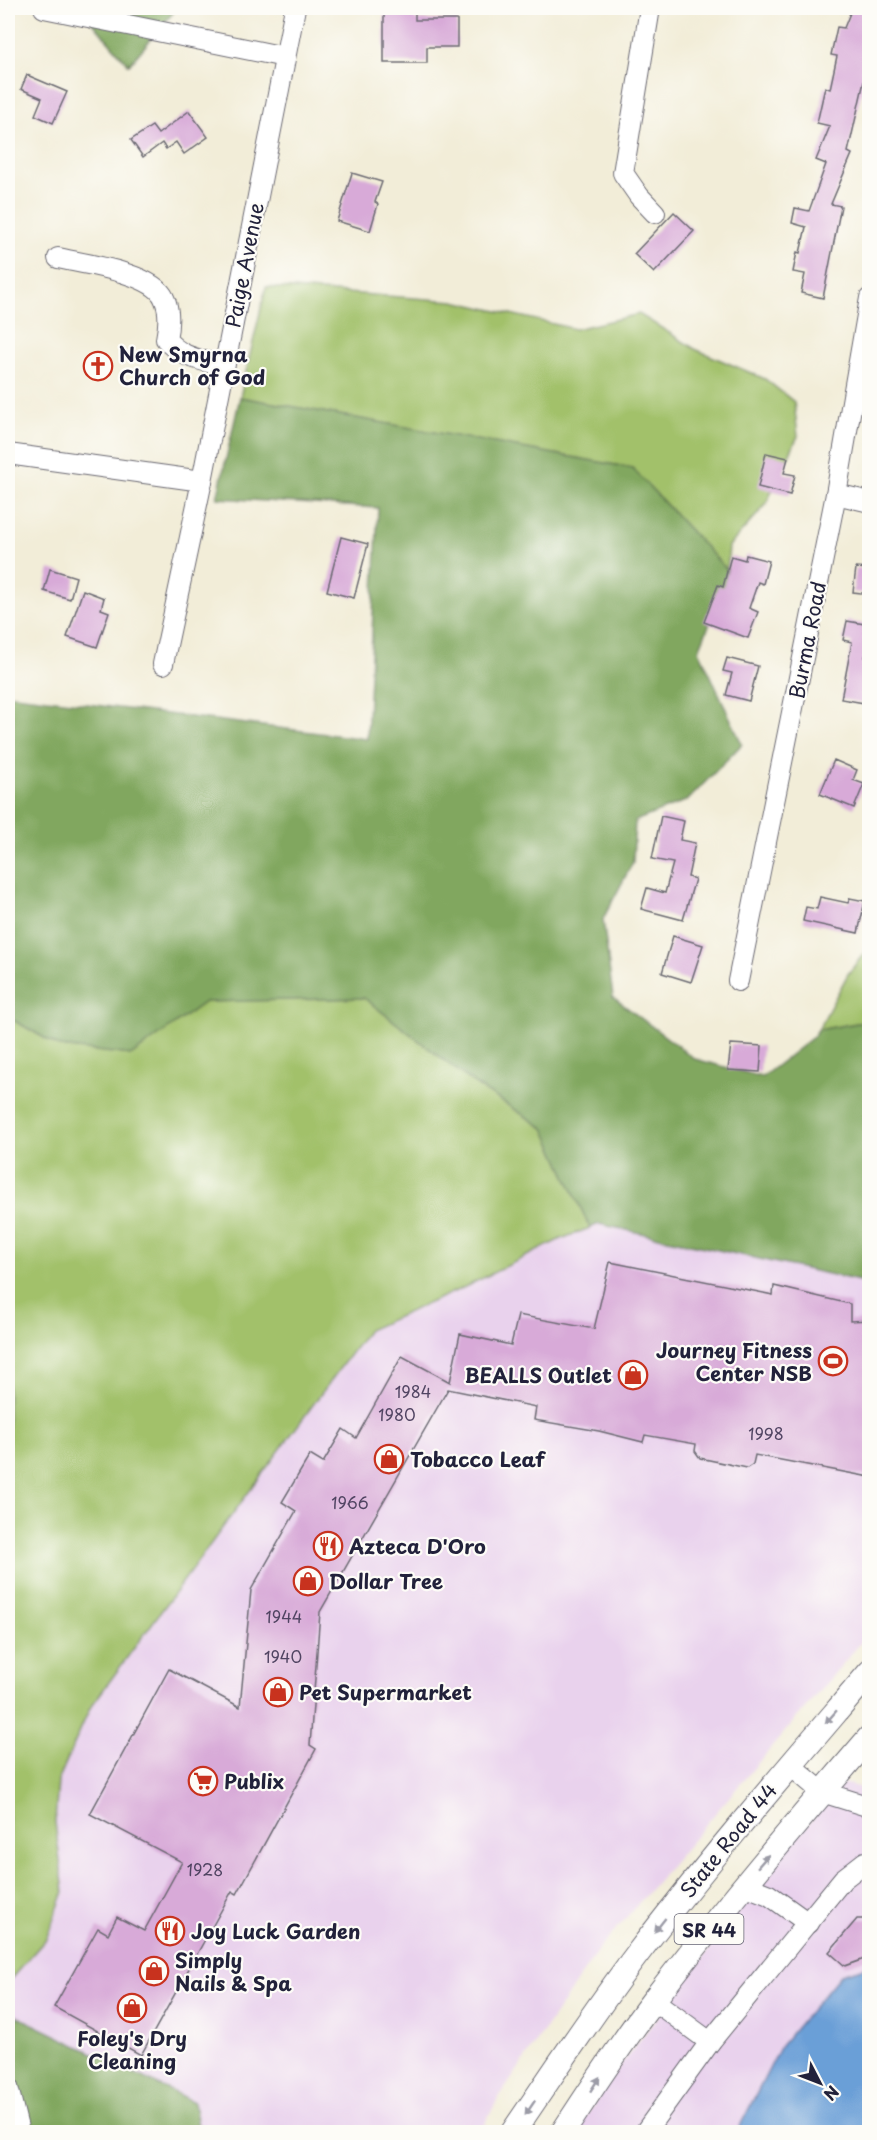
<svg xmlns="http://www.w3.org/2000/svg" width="877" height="2140" viewBox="0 0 877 2140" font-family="'Playpen Sans',sans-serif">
	<rect width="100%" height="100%" fill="#fdfcf7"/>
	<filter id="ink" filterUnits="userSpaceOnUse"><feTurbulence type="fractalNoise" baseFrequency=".0167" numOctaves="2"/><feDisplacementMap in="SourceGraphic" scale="12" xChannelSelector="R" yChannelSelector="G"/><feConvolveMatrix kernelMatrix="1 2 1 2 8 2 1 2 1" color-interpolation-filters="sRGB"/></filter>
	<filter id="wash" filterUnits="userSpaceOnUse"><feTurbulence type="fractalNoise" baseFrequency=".008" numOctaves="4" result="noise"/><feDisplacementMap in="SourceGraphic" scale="24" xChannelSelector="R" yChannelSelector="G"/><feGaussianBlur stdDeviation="1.35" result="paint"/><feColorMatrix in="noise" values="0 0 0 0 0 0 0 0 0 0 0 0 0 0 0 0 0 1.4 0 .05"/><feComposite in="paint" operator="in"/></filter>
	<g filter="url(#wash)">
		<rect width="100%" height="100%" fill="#f2edd8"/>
		<g fill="#e9d2ed">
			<path d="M 599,1224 L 869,1283 L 869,1633 L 597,1952 L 498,2099 L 480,2132 L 199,2132 L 194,2102 L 8,2012 L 8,1982 L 46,1939 L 64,1893 L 55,1822 L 58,1781 L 90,1708 L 368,1330 L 465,1287 L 561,1239 Z"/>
			<path d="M 843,1783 L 869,1790 L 869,1966 L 841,1974 L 753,2103 L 737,2132 L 575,2132 L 623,2062 L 780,1857 Z"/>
		</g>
		<g fill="#a2c16a" stroke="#627252" stroke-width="1.5">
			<path d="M 266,287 L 454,301 L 575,329 L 639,314 L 695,349 L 765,379 L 794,402 L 798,436 L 765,506 L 729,546 L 727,570 L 632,468 L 240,397 Z"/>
			<path d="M 869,947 L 869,1021 L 818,1030 L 848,974 Z"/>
			<path d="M 364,998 L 476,1085 L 544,1128 L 590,1228 L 561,1239 L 465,1287 L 368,1330 L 90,1708 L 58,1781 L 55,1822 L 64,1892 L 46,1939 L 8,1982 L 8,1017 L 60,1047 L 132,1055 L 205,1002 Z"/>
		</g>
		<g fill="#81a75e" stroke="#52644c" stroke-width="1.5">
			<path d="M 80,8 L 177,8 L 129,65 Z"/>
			<path d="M 240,397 L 632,468 L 727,570 L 725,586 L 699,650 L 742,744 L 688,800 L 635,821 L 633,862 L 603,919 L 613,997 L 695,1059 L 762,1077 L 813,1037 L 818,1030 L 869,1021 L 869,1283 L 599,1224 L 590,1228 L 544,1128 L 476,1085 L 364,998 L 205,1002 L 132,1055 L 60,1047 L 8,1017 L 8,694 L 367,739 L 378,508 L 217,498 Z"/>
			<path d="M 8,2012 L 194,2102 L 199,2132 L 8,2132 Z"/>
		</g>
		<path fill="#6a9fd7" stroke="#466089" stroke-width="1.5" d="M 869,1966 L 869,2132 L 737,2132 L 781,2046 L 841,1974 Z"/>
		<g id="blocks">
			<g fill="#d8aad8">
				<path d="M 384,8 L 415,8 L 415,20 L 457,20 L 457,47 L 427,47 L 427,63 L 384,63 Z"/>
				<path d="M 852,8 L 870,8 L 870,78 L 865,77 L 848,152 L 852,154 L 831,204 L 841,206 L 823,298 L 801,293 L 805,274 L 793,272 L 797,252 L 800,253 L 806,227 L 792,223 L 795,208 L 809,211 L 826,164 L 816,160 L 830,126 L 817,123 L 825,87 L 830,89 L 837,56 L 831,55 L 837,27 L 844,28 Z"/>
				<path d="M 27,75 L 67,92 L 53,123 L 35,115 L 42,98 L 21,89 Z"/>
				<path d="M 189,111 L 208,137 L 184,154 L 176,142 L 166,149 L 162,143 L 143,157 L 131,140 L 152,126 L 158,134 Z"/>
				<path d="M 352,173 L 382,182 L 375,202 L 378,204 L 370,231 L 337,221 Z"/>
				<path d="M 674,212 L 694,231 L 654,273 L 634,254 Z"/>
				<path d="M 766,453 L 788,458 L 784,473 L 795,475 L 790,495 L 758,487 Z"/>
				<path d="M 341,537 L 368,544 L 354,598 L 327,591 Z"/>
				<path d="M 746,555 L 769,561 L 763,584 L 758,582 L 749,608 L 758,612 L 748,638 L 704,622 L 718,585 L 723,587 L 731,556 L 745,560 Z"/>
				<path d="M 856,568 L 870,569 L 870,594 L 853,592 Z"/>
				<path d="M 50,569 L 76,577 L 70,599 L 44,591 Z"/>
				<path d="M 83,590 L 104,598 L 101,609 L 109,612 L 97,647 L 67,637 Z"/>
				<path d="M 847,621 L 870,625 L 870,638 L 865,657 L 870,658 L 870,704 L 841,699 L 852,642 L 843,640 Z"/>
				<path d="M 727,658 L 758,666 L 749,701 L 726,695 L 732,673 L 723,671 Z"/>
				<path d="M 834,760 L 857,770 L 853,780 L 864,784 L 854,808 L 820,794 Z"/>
				<path d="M 661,816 L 684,821 L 680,840 L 695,843 L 688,877 L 695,879 L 683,920 L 641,909 L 647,888 L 665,893 L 673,863 L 652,859 Z"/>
				<path d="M 820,897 L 848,903 L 850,898 L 865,901 L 858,933 L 803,921 L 806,907 L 817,909 Z"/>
				<path d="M 673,936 L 703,945 L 691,982 L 662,973 Z"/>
				<path d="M 731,1044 L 762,1046 L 760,1072 L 728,1070 Z"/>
				<path d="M 610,1262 L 773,1295 L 774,1286 L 850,1304 L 850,1321 L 870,1320 L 870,1477 L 755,1455 L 753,1464 L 747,1468 L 700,1458 L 695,1451 L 696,1444 L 645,1435 L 643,1442 L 599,1431 L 534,1420 L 536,1407 L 448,1389 L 320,1612 L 310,1745 L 316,1749 L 237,1894 L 232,1891 L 141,2055 L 54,2007 L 98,1928 L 108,1934 L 117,1917 L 144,1931 L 182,1862 L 90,1814 L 169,1669 L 240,1707 L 251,1590 L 296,1511 L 282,1502 L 310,1455 L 323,1463 L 343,1429 L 356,1438 L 402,1356 L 450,1382 L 460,1334 L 511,1345 L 518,1315 L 594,1329 Z"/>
				<path d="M 857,1919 L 870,1919 L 870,1957 L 845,1966 L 829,1952 Z"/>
			</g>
		</g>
	</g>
	<g filter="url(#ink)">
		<use href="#blocks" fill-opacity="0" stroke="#6b6972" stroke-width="1.5"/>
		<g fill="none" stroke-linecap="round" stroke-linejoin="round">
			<g stroke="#6b6972" stroke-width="22">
				<g id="minor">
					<path d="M 44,8 L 285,57"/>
					<path d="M 650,8 L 623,173 L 639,196 L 655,213"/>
					<path d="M 58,258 C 84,264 153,273 164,298 C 170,310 169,325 166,339 C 180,358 202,360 224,366"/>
					<path d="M 8,454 L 202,481"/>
					<path d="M 836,494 L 870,502"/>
					<path d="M 163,664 L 202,481 L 295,8"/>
					<path d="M 738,981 L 836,494 L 870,298"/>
					<path d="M 790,1765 L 822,1792 L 870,1807"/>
					<path d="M 744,1885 L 769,1895 L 808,1923"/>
					<path d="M 653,2000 L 710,2042 L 843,1879 L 865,1862 L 870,1862"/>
					<path d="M 8,2087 L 19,2132"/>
					<path d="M 645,2132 L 710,2042"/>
				</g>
			</g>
			<g stroke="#6b6972" stroke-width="26">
				<g id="major">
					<path d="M 513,2132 C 554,2072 594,2011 638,1953 C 711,1857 791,1765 870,1672"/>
					<path d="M 563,2132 C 592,2088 621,2043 653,2001 C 722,1910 795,1824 870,1737"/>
				</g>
			</g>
			<use href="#minor" stroke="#fff" stroke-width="20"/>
			<use href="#major" stroke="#fff" stroke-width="24"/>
		</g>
		<defs><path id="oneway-solid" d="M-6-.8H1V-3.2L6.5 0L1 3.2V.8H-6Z" transform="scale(1.5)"/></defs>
		<g fill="#9c9ca7">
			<use href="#oneway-solid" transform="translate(831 1717) rotate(131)"/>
			<use href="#oneway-solid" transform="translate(763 1861) rotate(-49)"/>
			<use href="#oneway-solid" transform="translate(660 1925) rotate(128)"/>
			<use href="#oneway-solid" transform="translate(595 2084) rotate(-57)"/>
			<use href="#oneway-solid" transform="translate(530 2108) rotate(124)"/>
		</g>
	</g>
	<defs>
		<g id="church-ring" transform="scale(1.5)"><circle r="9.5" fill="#fdfcf7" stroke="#c8321e" stroke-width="1.5"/><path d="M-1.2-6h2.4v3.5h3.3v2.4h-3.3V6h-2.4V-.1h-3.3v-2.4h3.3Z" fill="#c8321e"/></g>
		<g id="stadium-ring" transform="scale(1.5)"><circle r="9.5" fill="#fdfcf7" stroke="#c8321e" stroke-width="1.5"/><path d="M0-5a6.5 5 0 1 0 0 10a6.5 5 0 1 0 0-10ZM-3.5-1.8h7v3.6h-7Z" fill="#c8321e"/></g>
		<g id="shop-ring" transform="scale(1.5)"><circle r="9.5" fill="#fdfcf7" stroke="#c8321e" stroke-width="1.5"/><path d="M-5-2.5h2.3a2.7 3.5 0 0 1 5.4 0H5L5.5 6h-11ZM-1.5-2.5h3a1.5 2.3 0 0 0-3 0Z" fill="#c8321e"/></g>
		<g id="restaurant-ring" transform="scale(1.5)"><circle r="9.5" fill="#fdfcf7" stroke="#c8321e" stroke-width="1.5"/><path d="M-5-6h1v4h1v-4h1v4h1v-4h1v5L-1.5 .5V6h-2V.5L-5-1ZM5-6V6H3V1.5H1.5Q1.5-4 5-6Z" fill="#c8321e"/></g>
		<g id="supermarket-ring" transform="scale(1.5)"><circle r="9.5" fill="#fdfcf7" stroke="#c8321e" stroke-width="1.5"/><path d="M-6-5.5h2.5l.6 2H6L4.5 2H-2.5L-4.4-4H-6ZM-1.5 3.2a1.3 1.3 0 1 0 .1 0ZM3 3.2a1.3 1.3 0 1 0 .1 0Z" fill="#c8321e"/></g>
	</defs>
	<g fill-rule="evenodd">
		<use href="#church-ring" x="98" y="366"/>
		<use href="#stadium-ring" x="833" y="1361"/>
		<use href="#shop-ring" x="633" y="1375"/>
		<use href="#shop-ring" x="389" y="1459"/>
		<use href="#restaurant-ring" x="328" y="1546"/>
		<use href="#shop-ring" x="308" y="1581"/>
		<use href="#shop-ring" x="278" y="1692"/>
		<use href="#supermarket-ring" x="203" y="1781"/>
		<use href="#restaurant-ring" x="170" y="1931"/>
		<use href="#shop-ring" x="154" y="1971"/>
		<use href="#shop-ring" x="132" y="2008"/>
	</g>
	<g text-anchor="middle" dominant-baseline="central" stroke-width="4.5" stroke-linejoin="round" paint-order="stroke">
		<g font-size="16" fill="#504462">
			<text x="413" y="1391">1984</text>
			<text x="397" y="1414">1980</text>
			<text x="766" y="1433">1998</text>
			<text x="350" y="1502">1966</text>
			<text x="284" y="1616">1944</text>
			<text x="283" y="1656">1940</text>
			<text x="205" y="1869">1928</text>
		</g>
		<rect fill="#fdfcf7" stroke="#646373" stroke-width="1.5" x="674.5" y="1914" width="69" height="30" rx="4.5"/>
		<g font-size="18" font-weight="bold" fill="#22223b">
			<text x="709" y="1929">SR 44</text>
		</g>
		<g font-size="20" fill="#22223b" stroke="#fdfcf7">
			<text transform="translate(244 265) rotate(-79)">Paige Avenue</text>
			<text transform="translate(807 640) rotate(-79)">Burma Road</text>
			<text transform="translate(728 1840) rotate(-51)">State Road 44</text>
		</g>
		<g font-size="20" font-weight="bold" fill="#22223b" stroke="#fdfcf7" text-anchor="start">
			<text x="119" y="354">New Smyrna<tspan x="119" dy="23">Church of God</tspan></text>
			<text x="812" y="1350" text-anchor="end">Journey Fitness<tspan x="812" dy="23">Center NSB</tspan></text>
			<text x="612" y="1375" text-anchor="end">BEALLS Outlet</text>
			<text x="410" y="1459">Tobacco Leaf</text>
			<text x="349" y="1546">Azteca D'Oro</text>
			<text x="329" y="1581">Dollar Tree</text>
			<text x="299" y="1692">Pet Supermarket</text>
			<text x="224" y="1781">Publix</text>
			<text x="191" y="1931">Joy Luck Garden</text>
			<text x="175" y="1960">Simply<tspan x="175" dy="23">Nails &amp; Spa</tspan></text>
			<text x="132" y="2038" text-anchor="middle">Foley's Dry<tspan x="132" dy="23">Cleaning</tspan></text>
		</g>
	</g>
	<rect width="877" height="2140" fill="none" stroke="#fdfcf7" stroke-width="30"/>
	<g transform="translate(820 2083) rotate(132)" stroke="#fdfcf7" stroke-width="4.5" paint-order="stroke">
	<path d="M0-4.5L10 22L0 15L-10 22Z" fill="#22223b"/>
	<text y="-9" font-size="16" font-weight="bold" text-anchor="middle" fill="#22223b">N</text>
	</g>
</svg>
